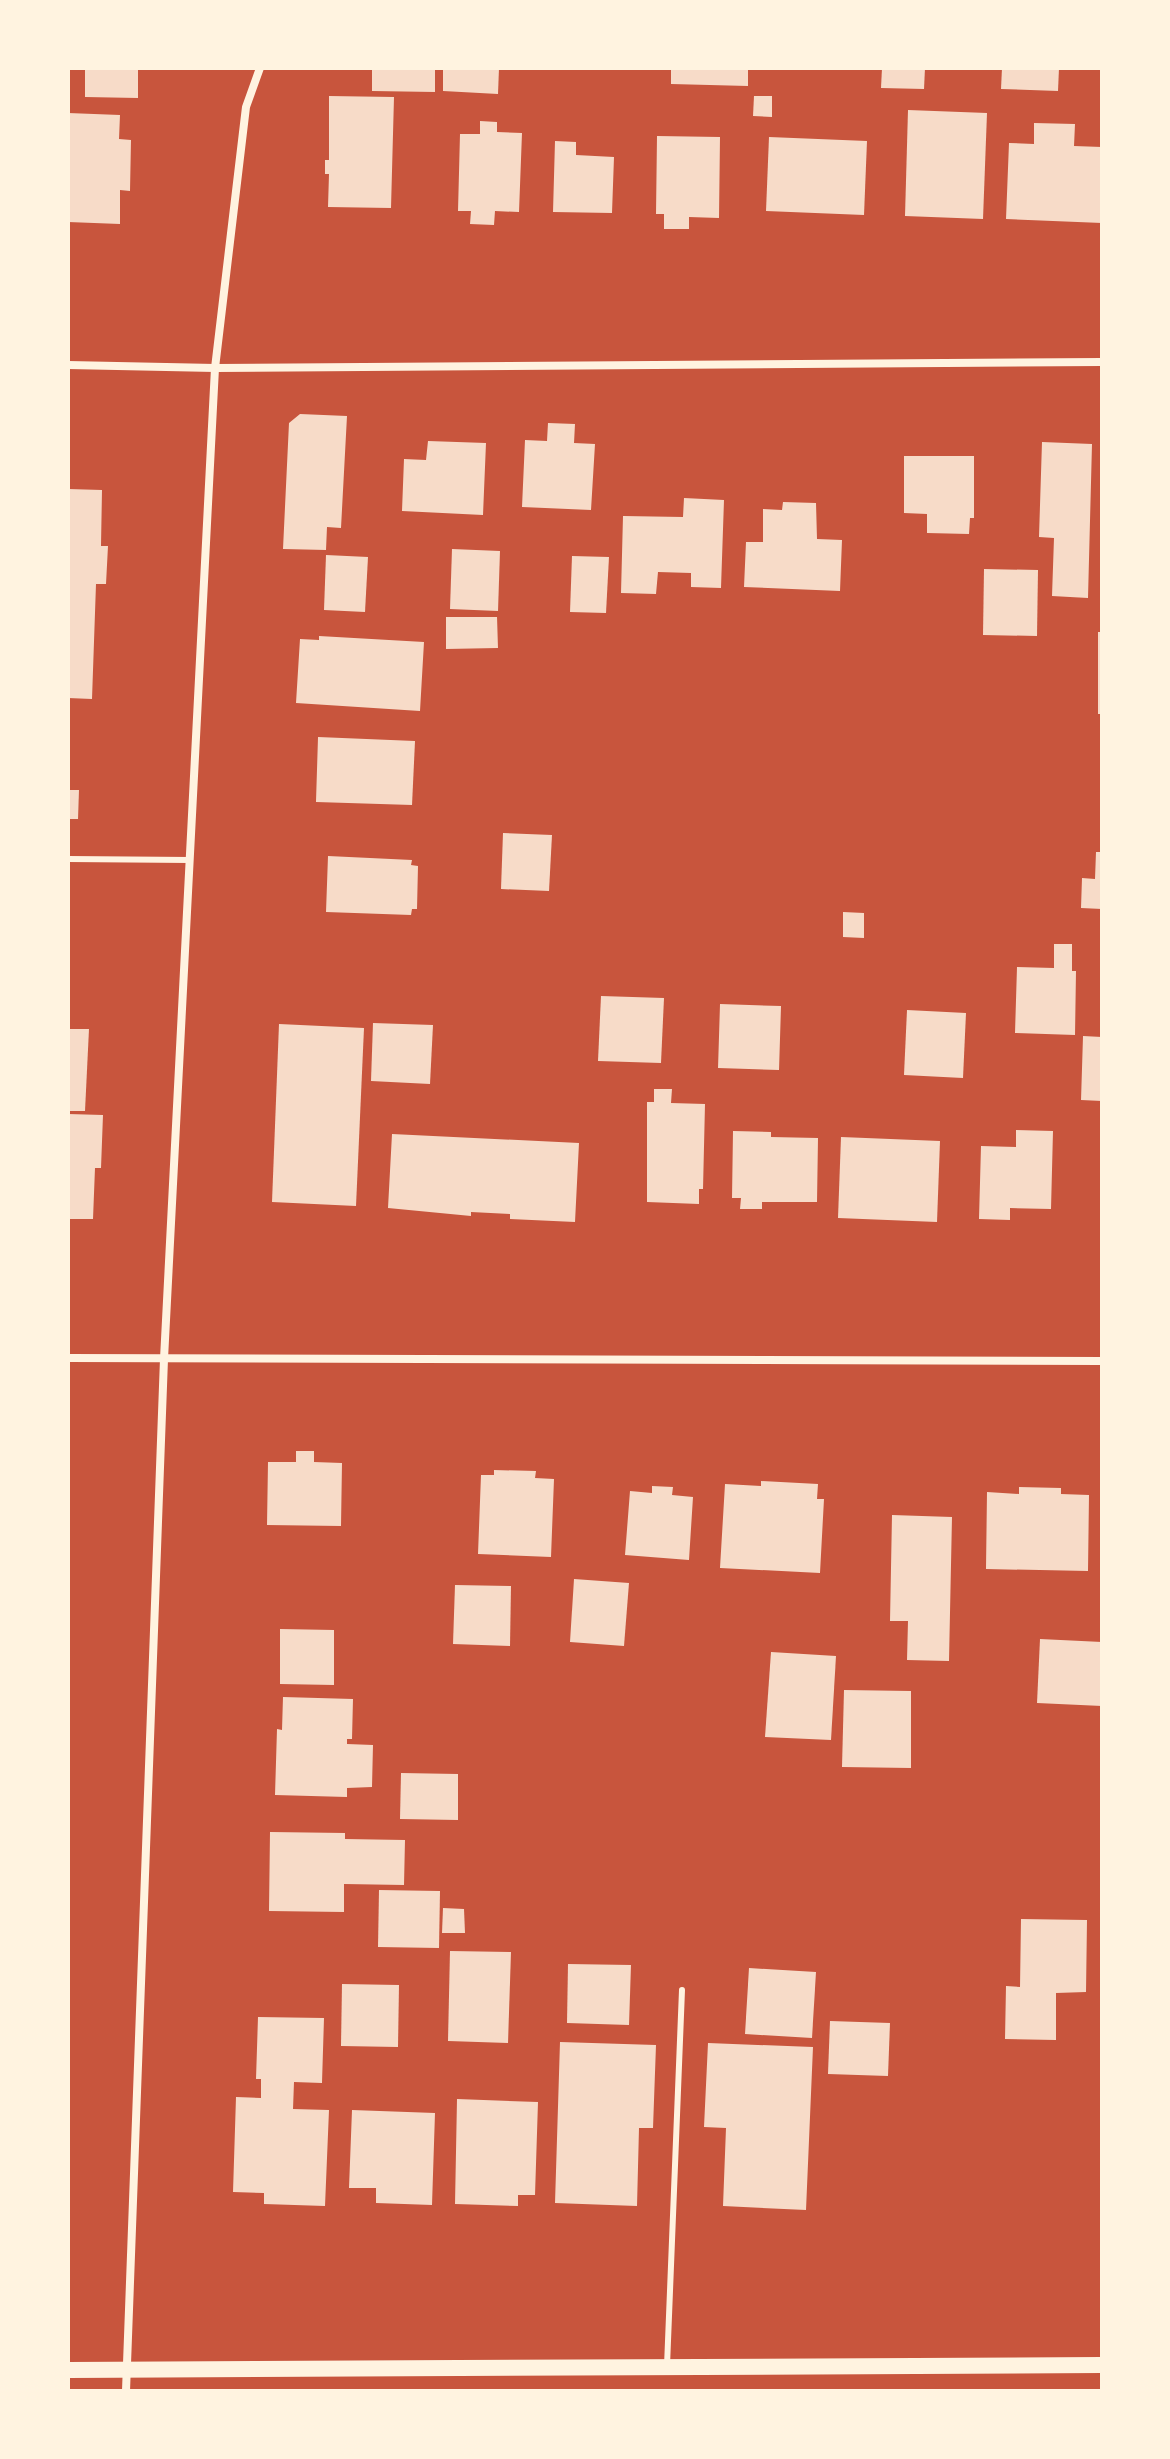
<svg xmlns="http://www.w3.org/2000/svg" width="1170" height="2459" viewBox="0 0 1170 2459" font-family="'Public Sans',sans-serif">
	<rect width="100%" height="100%" fill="#c8553d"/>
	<g fill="#f7dbc8">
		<path d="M 85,68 L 138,68 L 138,98 L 85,97 Z"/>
		<path d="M 372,68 L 435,68 L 435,92 L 372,91 Z"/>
		<path d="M 443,68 L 499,68 L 498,94 L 443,91 Z"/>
		<path d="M 671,68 L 748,68 L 748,86 L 671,84 Z"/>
		<path d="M 882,68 L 925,68 L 924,89 L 881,88 Z"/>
		<path d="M 1002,68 L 1059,68 L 1058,91 L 1001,89 Z"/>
		<path d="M 329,96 L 394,97 L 391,208 L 328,207 L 329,174 L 325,174 L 325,160 L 329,160 Z"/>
		<path d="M 754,96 L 772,96 L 772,117 L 753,116 Z"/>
		<path d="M 908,110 L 987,113 L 983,219 L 905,216 Z"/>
		<path d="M 68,113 L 120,115 L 119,139 L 131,140 L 130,191 L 120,190 L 120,224 L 68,222 Z"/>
		<path d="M 480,121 L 497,122 L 497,132 L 522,133 L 519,212 L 495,211 L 494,225 L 470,224 L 471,211 L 458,211 L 460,134 L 480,134 Z"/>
		<path d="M 1034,123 L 1075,124 L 1074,146 L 1102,147 L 1102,223 L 1006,219 L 1009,143 L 1034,144 Z"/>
		<path d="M 657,136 L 720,137 L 719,218 L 689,217 L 689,229 L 664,229 L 664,214 L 656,214 Z"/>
		<path d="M 769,137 L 867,141 L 864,215 L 766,211 Z"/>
		<path d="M 555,141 L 576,142 L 576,155 L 614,157 L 612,213 L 553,212 Z"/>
		<path d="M 300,414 L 347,416 L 341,528 L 327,527 L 326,550 L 283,549 L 289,423 Z"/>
		<path d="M 548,423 L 575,424 L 574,443 L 595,444 L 591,510 L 522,507 L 525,440 L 547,441 Z"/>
		<path d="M 428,441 L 486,443 L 483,515 L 402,511 L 404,459 L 426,460 Z"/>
		<path d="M 1042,442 L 1092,444 L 1088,598 L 1052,596 L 1054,538 L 1039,537 Z"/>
		<path d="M 904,456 L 974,456 L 974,518 L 970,518 L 969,534 L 927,533 L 927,514 L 904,513 Z"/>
		<path d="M 68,489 L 102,490 L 101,546 L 108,546 L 106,584 L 96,584 L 92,699 L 68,698 Z"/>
		<path d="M 684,498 L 724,500 L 721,588 L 691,587 L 691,573 L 658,572 L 656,594 L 621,593 L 623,516 L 683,517 Z"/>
		<path d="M 783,502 L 816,503 L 817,539 L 842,540 L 840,591 L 744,587 L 746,542 L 763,542 L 763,509 L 782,510 Z"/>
		<path d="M 452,549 L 500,551 L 498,611 L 450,609 Z"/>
		<path d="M 326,555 L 368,557 L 365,612 L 324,610 Z"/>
		<path d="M 572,556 L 609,557 L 606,613 L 570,612 Z"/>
		<path d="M 984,569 L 1038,570 L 1037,636 L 983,635 Z"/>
		<path d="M 446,617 L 497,617 L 498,648 L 446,649 Z"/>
		<rect x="1098" y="632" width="4" height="82"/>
		<path d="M 319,636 L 424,642 L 420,711 L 296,703 L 300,639 L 319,640 Z"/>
		<path d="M 318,737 L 415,741 L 412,805 L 316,802 Z"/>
		<path d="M 68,790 L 79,790 L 78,819 L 68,819 Z"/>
		<path d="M 503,833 L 552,835 L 549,891 L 501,889 Z"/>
		<path d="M 1096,852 L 1102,852 L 1102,909 L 1081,908 L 1082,878 L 1095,879 Z"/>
		<path d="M 328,856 L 412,860 L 411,865 L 418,866 L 417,909 L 412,909 L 411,915 L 326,912 Z"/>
		<path d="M 843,912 L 864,913 L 864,938 L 843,937 Z"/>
		<path d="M 1054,944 L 1072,944 L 1072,971 L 1076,971 L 1075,1035 L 1015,1033 L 1017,967 L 1054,968 Z"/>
		<path d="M 601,996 L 664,998 L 661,1063 L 598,1061 Z"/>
		<path d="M 720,1004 L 781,1006 L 779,1070 L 718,1068 Z"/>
		<path d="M 907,1010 L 966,1013 L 963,1078 L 904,1075 Z"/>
		<path d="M 373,1023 L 433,1025 L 430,1084 L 371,1081 Z"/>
		<path d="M 279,1024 L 364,1028 L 356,1206 L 272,1202 Z"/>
		<path d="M 68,1029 L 89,1029 L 85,1111 L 68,1111 Z"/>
		<path d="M 1083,1036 L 1102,1037 L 1102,1101 L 1081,1100 Z"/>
		<path d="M 654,1089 L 672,1089 L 671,1103 L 705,1104 L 703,1189 L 699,1189 L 699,1204 L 647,1202 L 647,1102 L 654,1102 Z"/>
		<path d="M 68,1114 L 103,1115 L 101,1168 L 95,1168 L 93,1219 L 68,1219 Z"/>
		<path d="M 1016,1130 L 1053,1131 L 1051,1209 L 1010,1208 L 1010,1220 L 979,1219 L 981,1146 L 1016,1147 Z"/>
		<path d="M 733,1131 L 771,1132 L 771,1137 L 818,1138 L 817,1202 L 762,1202 L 762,1209 L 740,1209 L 741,1198 L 732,1198 Z"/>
		<path d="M 392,1134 L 579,1143 L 575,1222 L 510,1219 L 510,1214 L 471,1212 L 471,1216 L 388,1208 Z"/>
		<path d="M 841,1137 L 940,1141 L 937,1222 L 838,1218 Z"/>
		<path d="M 296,1451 L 314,1451 L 314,1462 L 342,1463 L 341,1526 L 267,1525 L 268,1462 L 296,1462 Z"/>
		<path d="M 494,1470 L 536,1471 L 535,1478 L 554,1479 L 551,1557 L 478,1554 L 481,1475 L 494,1475 Z"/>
		<path d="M 761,1481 L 818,1484 L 817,1499 L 824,1499 L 820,1573 L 720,1568 L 725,1484 L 761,1486 Z"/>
		<path d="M 652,1486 L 673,1487 L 672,1495 L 693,1497 L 689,1560 L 625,1555 L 630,1491 L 652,1493 Z"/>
		<path d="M 1019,1487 L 1061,1488 L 1061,1494 L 1089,1495 L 1088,1571 L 986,1569 L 987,1492 L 1019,1494 Z"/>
		<path d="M 892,1515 L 952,1517 L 949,1661 L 907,1660 L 908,1621 L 890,1621 Z"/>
		<path d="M 574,1579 L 629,1583 L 624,1646 L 570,1642 Z"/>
		<path d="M 455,1585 L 511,1586 L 510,1646 L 453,1644 Z"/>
		<path d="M 280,1629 L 334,1630 L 334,1685 L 280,1684 Z"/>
		<path d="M 1040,1639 L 1102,1642 L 1102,1706 L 1037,1703 Z"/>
		<path d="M 771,1652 L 836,1656 L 831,1740 L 765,1737 Z"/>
		<path d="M 844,1690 L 911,1691 L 911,1768 L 842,1767 Z"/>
		<path d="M 283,1697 L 353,1699 L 352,1739 L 347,1739 L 347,1744 L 373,1745 L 372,1787 L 347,1788 L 347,1797 L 275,1795 L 277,1729 L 282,1730 Z"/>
		<path d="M 401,1773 L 458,1774 L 458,1820 L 400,1819 Z"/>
		<path d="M 270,1832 L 345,1833 L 345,1839 L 405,1840 L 404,1885 L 344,1884 L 344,1912 L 269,1911 Z"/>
		<path d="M 379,1890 L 440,1891 L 439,1948 L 378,1947 Z"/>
		<path d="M 443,1908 L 464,1909 L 465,1933 L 442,1933 Z"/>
		<path d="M 1021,1919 L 1087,1920 L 1086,1992 L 1056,1993 L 1056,2040 L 1005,2039 L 1006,1986 L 1020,1987 Z"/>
		<path d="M 450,1951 L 511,1952 L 508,2043 L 448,2041 Z"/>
		<path d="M 568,1964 L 631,1965 L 629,2025 L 567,2023 Z"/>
		<path d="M 749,1968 L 816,1972 L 812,2038 L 745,2034 Z"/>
		<path d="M 342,1984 L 399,1985 L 398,2047 L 341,2046 Z"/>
		<path d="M 258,2017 L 324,2018 L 322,2083 L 294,2082 L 293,2109 L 329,2110 L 325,2206 L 264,2204 L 264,2193 L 233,2192 L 236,2097 L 261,2098 L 261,2079 L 256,2079 Z"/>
		<path d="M 830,2021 L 890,2023 L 888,2076 L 828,2074 Z"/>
		<path d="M 560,2042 L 656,2045 L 653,2128 L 639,2128 L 637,2206 L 555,2203 Z"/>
		<path d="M 708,2043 L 813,2047 L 806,2210 L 723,2206 L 726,2128 L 704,2127 Z"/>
		<path d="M 457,2099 L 538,2102 L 535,2195 L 518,2195 L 518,2206 L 455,2204 Z"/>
		<path d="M 352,2110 L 435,2113 L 432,2205 L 376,2203 L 376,2188 L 349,2188 Z"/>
	</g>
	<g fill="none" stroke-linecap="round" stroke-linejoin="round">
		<g stroke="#fff3e0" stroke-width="6">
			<path d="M 68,859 L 190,860"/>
			<path d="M 667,2366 L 682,1990"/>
		</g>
		<g stroke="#fff3e0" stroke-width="8">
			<path d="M 68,365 L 215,368 L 1102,362"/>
			<path d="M 68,1358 L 1102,1361"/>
			<path d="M 126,2391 L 164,1359 L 215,368 L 246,107 L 260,68"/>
		</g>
		<path stroke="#fff3e0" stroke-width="16" d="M 68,2370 L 1102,2365"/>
	</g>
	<rect width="1170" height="2459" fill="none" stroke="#fff3e0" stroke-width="140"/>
</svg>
